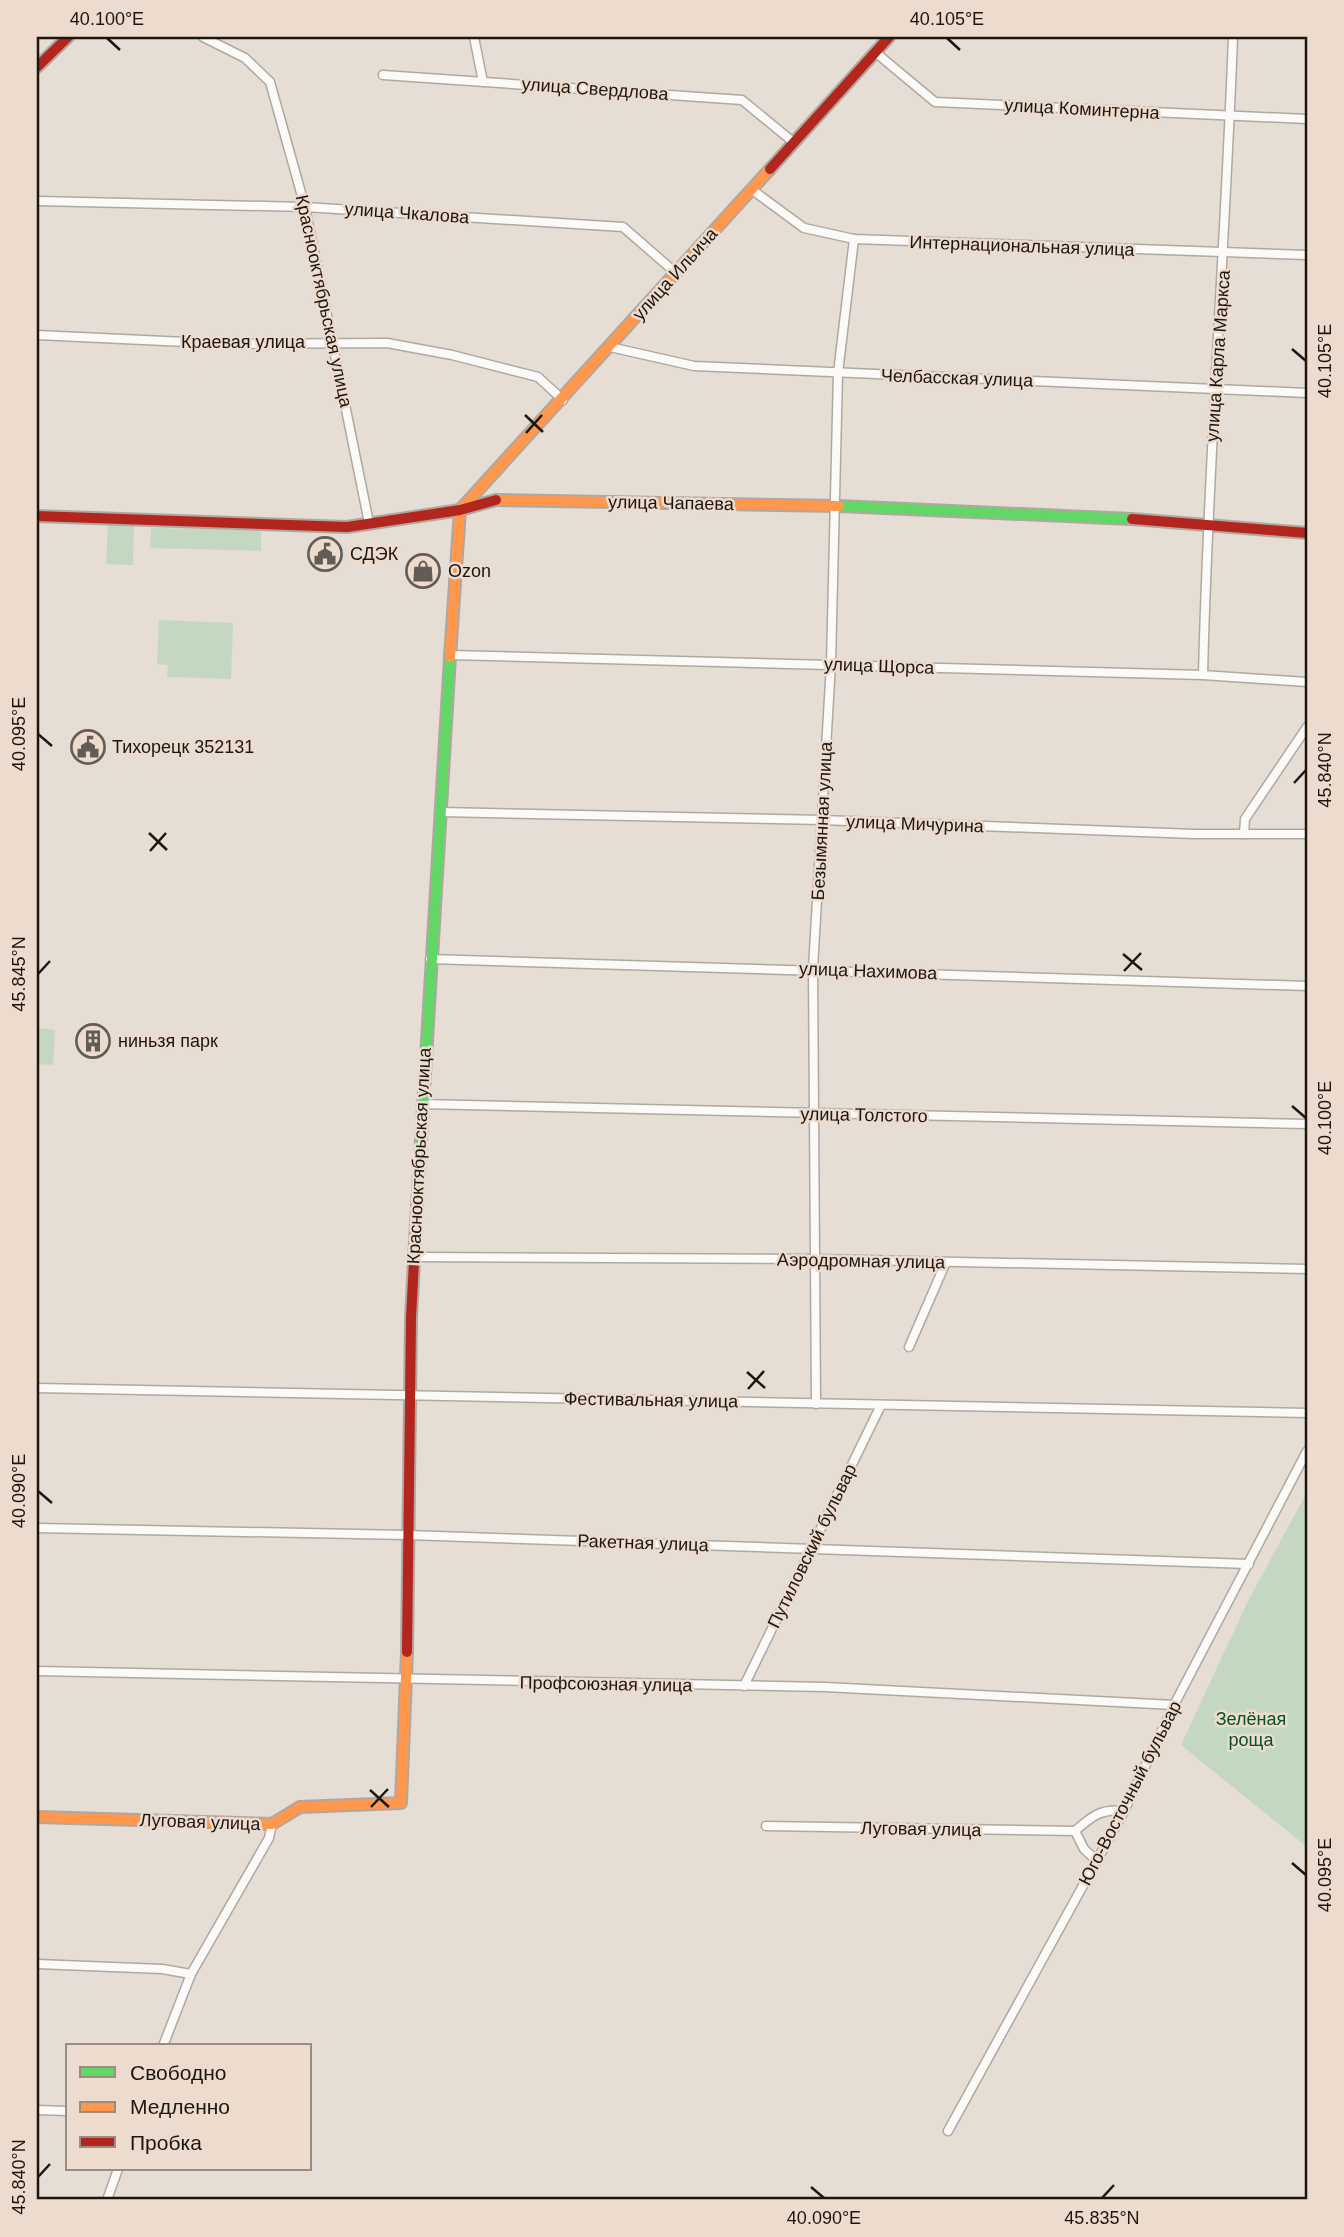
<svg xmlns="http://www.w3.org/2000/svg" width="1344" height="2237" viewBox="0 0 1344 2237" font-family="Helvetica,sans-serif">
	<rect width="100%" height="100%" fill="#e6ddd4"/>
	<g fill="#c4d8c1">
		<path d="M 108,525 L 134,526 L 133,565 L 106,564 Z"/>
		<path d="M 151,528 L 261,530 L 261,551 L 150,548 Z"/>
		<path d="M 159,620 L 233,623 L 231,679 L 167,677 L 168,665 L 157,664 Z"/>
		<path d="M 37,1028 L 55,1030 L 53,1065 L 37,1064 Z"/>
		<path d="M 1307,1492 L 1307,1847 L 1181,1745 L 1248,1601 Z"/>
	</g>
	<g fill="none" stroke-linecap="round" stroke-linejoin="round">
		<g stroke="#afa8a1" stroke-width="11">
			<g id="street">
				<path d="M 203,37 L 245,58 L 270,82 L 305,207 L 369,523"/>
				<path d="M 474,37 L 483,82"/>
				<path d="M 875,52 L 935,102 L 1307,119"/>
				<path d="M 383,75 L 742,100 L 792,141"/>
				<path d="M 751,189 L 804,228 L 854,239 L 1307,255"/>
				<path d="M 37,201 L 305,207 L 623,227 L 676,273"/>
				<path d="M 37,335 L 228,344 L 387,343 L 452,355 L 538,377 L 563,400"/>
				<path d="M 610,347 L 694,366 L 1307,393"/>
				<path d="M 450,655 L 1203,675 L 1307,682"/>
				<path d="M 1203,675 C 1208,462 1225,250 1233,37"/>
				<path d="M 440,812 L 822,820 L 1194,834 L 1307,834"/>
				<path d="M 1244,834 L 1245,819 L 1307,727"/>
				<path d="M 430,959 L 1307,986"/>
				<path d="M 421,1104 L 1307,1124"/>
				<path d="M 414,1257 L 814,1259 L 1307,1269"/>
				<path d="M 909,1347 L 946,1262"/>
				<path d="M 37,1388 L 1307,1413"/>
				<path d="M 816,1404 L 813,968 L 831,664 L 838,373 L 854,239"/>
				<path d="M 37,1528 L 407,1535 L 1249,1564"/>
				<path d="M 37,1671 L 825,1687 L 1174,1705"/>
				<path d="M 744,1686 L 881,1405"/>
				<path d="M 766,1826 L 1075,1831 C 1091,1817 1101,1808 1124,1811"/>
				<path d="M 1075,1831 L 1084,1849 L 1097,1861"/>
				<path d="M 37,1964 L 162,1969 L 191,1974"/>
				<path d="M 163,2046 L 191,1974 L 269,1838 L 272,1824"/>
				<path d="M 37,2110 L 68,2111"/>
				<path d="M 948,2131 L 1124,1811 L 1174,1705 L 1307,1451"/>
				<path d="M 107,2200 L 118,2169"/>
			</g>
		</g>
		<g stroke="#afa8a1" stroke-width="14">
			<g id="fast">
				<path d="M 839,506 L 1132,519"/>
				<path d="M 416,1224 L 450,657"/>
			</g>
		</g>
		<g stroke="#afa8a1" stroke-width="14">
			<g id="slow">
				<path d="M 496,500 L 839,506"/>
				<path d="M 450,657 L 460,510 L 770,169"/>
				<path d="M 37,1817 L 272,1824 L 300,1807 L 401,1803 L 407,1652"/>
			</g>
		</g>
		<g stroke="#afa8a1" stroke-width="14">
			<g id="jam">
				<path d="M 37,67 L 68,37"/>
				<path d="M 770,169 L 889,37"/>
				<path d="M 37,516 L 347,527 L 460,510 L 496,500"/>
				<path d="M 1132,519 L 1307,533"/>
				<path d="M 407,1652 L 411,1318 L 416,1224"/>
			</g>
		</g>
		<use href="#street" stroke="#fbfaf9" stroke-width="8"/>
		<use href="#fast" stroke="#63d668" stroke-width="10"/>
		<use href="#slow" stroke="#ff974d" stroke-width="10"/>
		<use href="#jam" stroke="#b3261e" stroke-width="10"/>
	</g>
	<path fill="none" stroke="#1c1611" stroke-width="2.5" d="M 107,38 L 120,50M 947,38 L 960,50M 1292,349 L 1306,361M 525,415 L 543,432M 526,433 L 542,415M 38,734 L 52,746M 1294,783 L 1306,770M 149,833 L 167,850M 150,851 L 166,833M 1123,954 L 1142,970M 1124,971 L 1141,953M 38,974 L 50,961M 1292,1106 L 1306,1118M 747,1372 L 765,1388M 748,1389 L 764,1371M 38,1491 L 52,1503M 370,1790 L 389,1807M 371,1807 L 388,1789M 1292,1863 L 1306,1875M 38,2177 L 50,2164M 811,2187 L 824,2198M 1102,2198 L 1114,2185"/>
	<defs>
		<g id="civic-ring" transform="scale(1.75)"><circle r="9.5" fill="#eddccd" stroke="#635c55" stroke-width="1.5"/><path d="M-.6-6.5H3V-4.5H.6V-3L4-1V1h2V6H-6V1h2V-1L-.6-3ZM-1.2 2.5V6h2.4V2.5Z" fill="#635c55"/></g>
		<g id="shop-ring" transform="scale(1.75)"><circle r="9.5" fill="#eddccd" stroke="#635c55" stroke-width="1.5"/><path d="M-5-2.5h2.3a2.7 3.5 0 0 1 5.4 0H5L5.5 6h-11ZM-1.5-2.5h3a1.5 2.3 0 0 0-3 0Z" fill="#635c55"/></g>
		<g id="building-ring" transform="scale(1.75)"><circle r="9.5" fill="#eddccd" stroke="#635c55" stroke-width="1.5"/><path d="M-4-6H4V6H1V3H-1V6H-4ZM-2.5-4.3h1.7v1.8h-1.7ZM.8-4.3h1.7v1.8H.8ZM-2.5-1h1.7V.8h-1.7ZM.8-1h1.7V.8H.8Z" fill="#635c55"/></g>
	</defs>
	<g fill-rule="evenodd">
		<use href="#civic-ring" x="325" y="554"/>
		<use href="#shop-ring" x="423" y="571"/>
		<use href="#civic-ring" x="88" y="747"/>
		<use href="#building-ring" x="93" y="1041"/>
	</g>
	<g text-anchor="middle" dominant-baseline="central" stroke-width="5" stroke-linejoin="round" paint-order="stroke">
		<g font-size="18" fill="#1c1611" stroke="#eddccd">
			<text transform="translate(595 89) rotate(4)">улица Свердлова</text>
			<text transform="translate(1082 109) rotate(3)">улица Коминтерна</text>
			<text transform="translate(407 213) rotate(4)">улица Чкалова</text>
			<text transform="translate(1022 246) rotate(2)">Интернациональная улица</text>
			<text transform="translate(675 274) rotate(-48)">улица Ильича</text>
			<text transform="translate(324 301) rotate(78)">Краснооктябрьская улица</text>
			<text x="243" y="342">Краевая улица</text>
			<text transform="translate(1218 356) rotate(-86)">улица Карла Маркса</text>
			<text transform="translate(957 378) rotate(2)">Челбасская улица</text>
			<text transform="translate(671 503) rotate(1)">улица Чапаева</text>
			<text transform="translate(879 666) rotate(2)">улица Щорса</text>
			<text transform="translate(822 821) rotate(-87)">Безымянная улица</text>
			<text transform="translate(915 824) rotate(2)">улица Мичурина</text>
			<text transform="translate(868 971) rotate(2)">улица Нахимова</text>
			<text transform="translate(864 1115) rotate(1)">улица Толстого</text>
			<text transform="translate(419 1156) rotate(-87)">Краснооктябрьская улица</text>
			<text transform="translate(861 1261) rotate(1)">Аэродромная улица</text>
			<text transform="translate(651 1400) rotate(1)">Фестивальная улица</text>
			<text transform="translate(643 1543) rotate(2)">Ракетная улица</text>
			<text transform="translate(812 1546) rotate(-64)">Путиловский бульвар</text>
			<text transform="translate(606 1684) rotate(1)">Профсоюзная улица</text>
			<text transform="translate(1130 1793) rotate(-63)">Юго-Восточный бульвар</text>
			<text transform="translate(200 1822) rotate(2)">Луговая улица</text>
			<text transform="translate(921 1829) rotate(1)">Луговая улица</text>
		</g>
		<g font-size="18" fill="#1c1611" stroke="#eddccd" text-anchor="start">
			<text x="350" y="554">СДЭК</text>
			<text x="448" y="571">Ozon</text>
			<text x="112" y="747">Тихорецк 352131</text>
			<text x="118" y="1041">ниньзя парк</text>
		</g>
		<g font-size="18" fill="#025325" stroke="#eddccd">
			<text x="1251" y="1719">Зелёная<tspan x="1251" dy="21">роща</tspan></text>
		</g>
	</g>
	<rect width="1344" height="2237" fill="none" stroke="#eddccd" stroke-width="77"/>
	<rect x="66" y="2044" width="245" height="126" fill="#eddccd" stroke="#998d82" stroke-width="2"/>
	<rect x="80" y="2067" width="35" height="10" fill="#63d668" stroke="#998d82" stroke-width="2"/>
	<text x="130" y="2080" font-size="21" fill="#1c1611">Свободно</text>
	<rect x="80" y="2102" width="35" height="10" fill="#ff974d" stroke="#998d82" stroke-width="2"/>
	<text x="130" y="2114" font-size="21" fill="#1c1611">Медленно</text>
	<rect x="80" y="2137" width="35" height="10" fill="#b3261e" stroke="#998d82" stroke-width="2"/>
	<text x="130" y="2150" font-size="21" fill="#1c1611">Пробка</text>
	<rect x="38" y="38" width="1268" height="2160" fill="none" stroke="#1c1611" stroke-width="2.5"/>
	<g font-size="18" text-anchor="middle" fill="#1c1611">
		<text x="107" y="25">40.100°E</text>
		<text x="947" y="25">40.105°E</text>
		<text transform="translate(1325 361) rotate(-90)" y="6">40.105°E</text>
		<text transform="translate(19 734) rotate(-90)" y="6">40.095°E</text>
		<text transform="translate(1325 770) rotate(-90)" y="6">45.840°N</text>
		<text transform="translate(19 974) rotate(-90)" y="6">45.845°N</text>
		<text transform="translate(1325 1118) rotate(-90)" y="6">40.100°E</text>
		<text transform="translate(19 1491) rotate(-90)" y="6">40.090°E</text>
		<text transform="translate(1325 1875) rotate(-90)" y="6">40.095°E</text>
		<text transform="translate(19 2177) rotate(-90)" y="6">45.840°N</text>
		<text x="824" y="2224">40.090°E</text>
		<text x="1102" y="2224">45.835°N</text>
	</g>
</svg>
